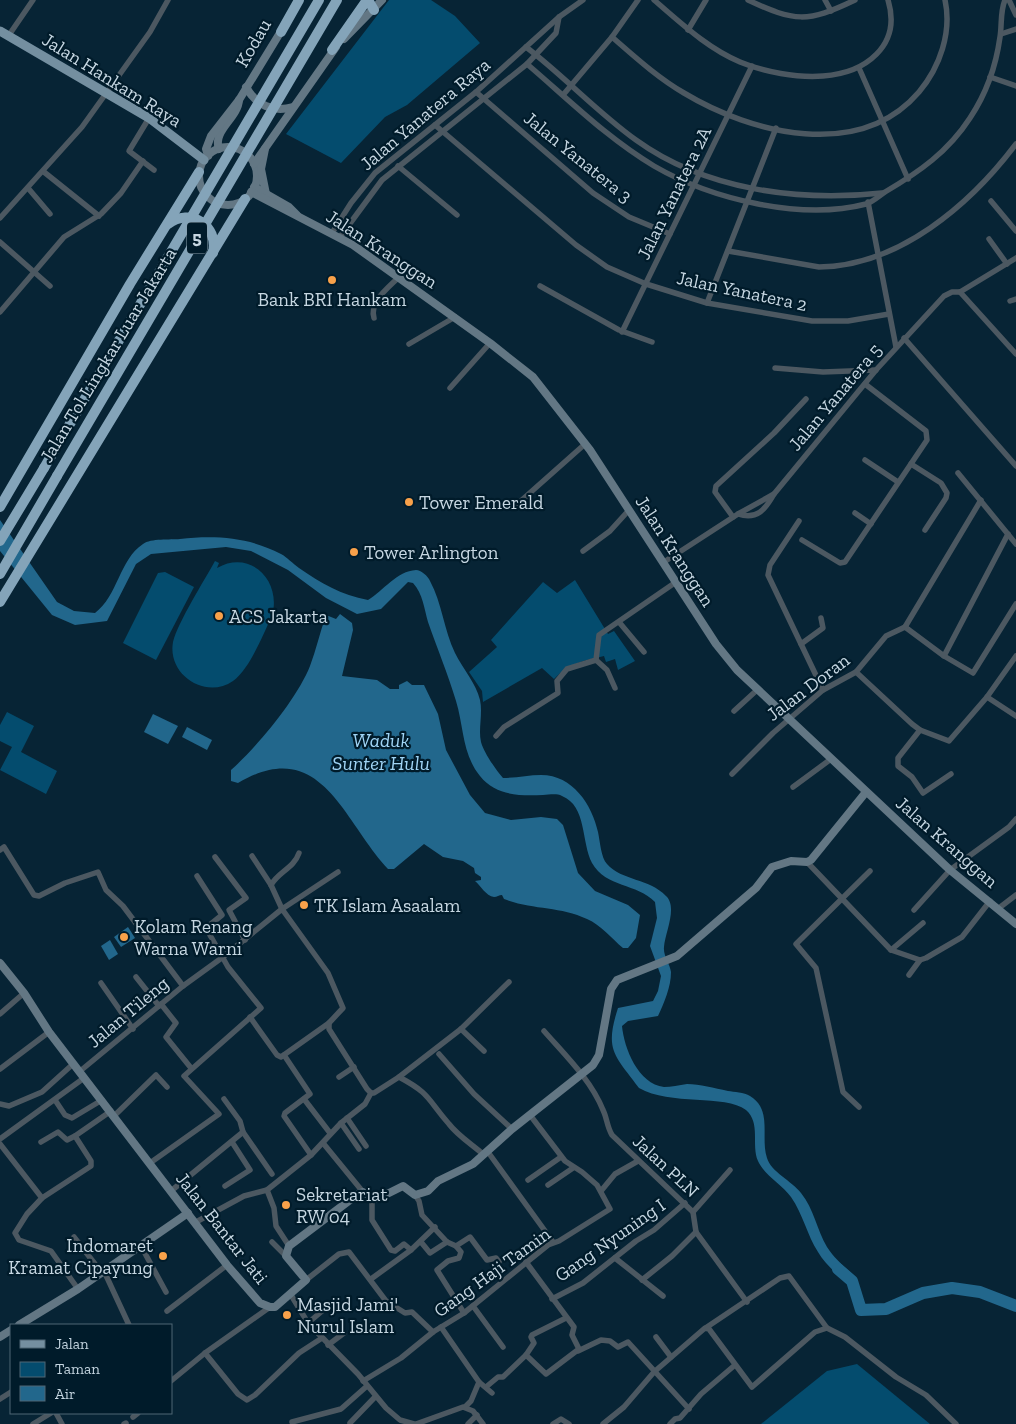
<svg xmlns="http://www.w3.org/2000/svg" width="1016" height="1424" viewBox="0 0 1016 1424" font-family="'Zilla Slab',serif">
	<rect width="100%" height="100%" fill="#072435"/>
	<g fill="#044c6e">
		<path d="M 389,0 L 431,0 L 455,16 L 480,43 L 407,105 L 385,117 L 341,163 L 286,134 Z"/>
		<path d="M 215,561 L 219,563 L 217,568 C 251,549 282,581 272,616 C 263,634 250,669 233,681 C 206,700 167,675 173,642 C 178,622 204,581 215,561 Z"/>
		<path d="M 165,572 L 194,587 L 156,660 L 123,643 L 158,573 Z"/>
		<path d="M 575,580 L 608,634 L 614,631 L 635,661 L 618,670 L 615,659 L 606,662 L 604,656 C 582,661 570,663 554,679 L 542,668 L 483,702 L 482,691 L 469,672 L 497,647 L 491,640 L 543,582 L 557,593 Z"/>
		<path d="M 7,712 L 34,726 L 21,752 L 57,771 L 46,794 L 0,770 L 12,747 L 0,741 L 0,725 Z"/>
		<path d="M 857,1364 L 930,1424 L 761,1424 L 827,1371 Z"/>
	</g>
	<g fill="#22678c">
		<path d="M 0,520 L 57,602 L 74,611 L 95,613 C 118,596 119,560 143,544 C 151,538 170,540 180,539 C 215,535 249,537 281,554 C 287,557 293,564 299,568 C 321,583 341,595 368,600 C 383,591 397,571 416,570 C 421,570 428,576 430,581 C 442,603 444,630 455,653 C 463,669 476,683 480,700 C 483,714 478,729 481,742 C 484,753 496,770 503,778 C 516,778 529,775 541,775 C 573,775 592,805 598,832 C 600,841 601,858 607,864 C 622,881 649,878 666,896 C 678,907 665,933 664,947 C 663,956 670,964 671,972 C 671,987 664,1003 658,1016 L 628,1021 L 622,1026 C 624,1048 638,1084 664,1087 C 671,1087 679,1085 687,1084 C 700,1084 714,1088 728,1091 C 734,1092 744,1092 750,1096 C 773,1110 760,1137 767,1158 C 771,1172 792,1181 801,1193 C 814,1209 817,1230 827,1247 C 834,1258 844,1266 853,1275 L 846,1283 C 836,1273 825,1264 818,1252 C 807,1235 803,1214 791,1197 C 782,1184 765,1176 758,1161 C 751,1145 761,1123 746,1110 C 725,1094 670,1106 639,1088 C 615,1055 604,1051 618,1008 L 653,1001 L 658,991 L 661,976 L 650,946 L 657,918 L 655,902 C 637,883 606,888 592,863 C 581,842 587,806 562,796 C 556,793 549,795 543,795 C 520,796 496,796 480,776 C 462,754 464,727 456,701 C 448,674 437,648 428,622 C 424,608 423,594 413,583 L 408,582 L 381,609 L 357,614 L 326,598 L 288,570 L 251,551 L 226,547 L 151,554 L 136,564 L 107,621 L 75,625 L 52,615 L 0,551 Z"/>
		<path d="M 340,614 L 352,623 L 353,630 L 342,676 L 377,680 L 390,689 L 399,689 L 399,685 L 407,681 L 412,685 L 424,685 L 438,714 L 446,750 L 470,795 L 485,813 L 511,820 L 541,817 L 557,819 L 563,825 L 578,873 L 595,891 L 628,905 L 640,915 L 636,938 L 628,948 L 623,948 C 611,938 601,925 587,919 C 560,906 532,910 504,899 L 502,895 C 499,895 497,897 494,897 C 486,896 480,885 475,881 L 481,880 L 481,877 L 475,873 L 474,868 L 463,861 L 443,857 L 424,844 L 394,869 L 388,869 C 343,821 321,734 238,783 L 231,781 L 231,770 C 257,747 297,699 310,666 C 316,650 320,632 326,615 L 336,619 Z"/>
		<path d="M 153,714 L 178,726 L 168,744 L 144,732 Z"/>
		<path d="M 187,727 L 212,740 L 207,750 L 182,737 Z"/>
		<path d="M 128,927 L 135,938 L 121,947 L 114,937 Z"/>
		<path d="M 110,940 L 118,954 L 109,960 L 101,946 Z"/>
	</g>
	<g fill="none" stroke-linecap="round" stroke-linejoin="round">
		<path stroke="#22678c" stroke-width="12" d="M 838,1269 L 852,1281 L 861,1310 L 886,1309 L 923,1293 L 952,1288 L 980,1292 L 1016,1306"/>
		<g stroke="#4c5861" stroke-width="5.5">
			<path d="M 654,0 C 681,23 707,48 740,62 C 764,72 797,78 823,76 C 865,73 902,46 888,0"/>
			<path d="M 748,0 C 795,22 807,23 855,0"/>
			<path d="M 825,0 L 831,11"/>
			<path d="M 1009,0 L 1016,15"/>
			<path d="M 688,30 L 706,0"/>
			<path d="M 1001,34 L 1016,29"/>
			<path d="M 9,35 L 33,0"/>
			<path d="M 612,37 C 635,57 658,78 684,93 C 752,134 860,161 919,92 C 940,67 952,32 945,0"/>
			<path d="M 526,47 C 564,76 597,112 636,140 C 705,190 799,202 882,193"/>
			<path d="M 527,64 C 568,99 607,138 654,166 C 711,199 801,221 866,204 C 873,202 879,196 885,192 C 919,172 948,152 970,118 C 986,94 996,66 1000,37 C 1002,26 1000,11 1005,0"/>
			<path d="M 859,68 L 908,179"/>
			<path d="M 990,77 L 1016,86"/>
			<path d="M 476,92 L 593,193 L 629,217 L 670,234"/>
			<path d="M 563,95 L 612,37 L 638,0"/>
			<path d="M 149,118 L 129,151 L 154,170"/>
			<path d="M 435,125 L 576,245 L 607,267 L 646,284 L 707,303 L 812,321 L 848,321 L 889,314"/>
			<path d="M 398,166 L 457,215"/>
			<path d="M 44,172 L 99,216"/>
			<path d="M 28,188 L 50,214"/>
			<path d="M 991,201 L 1016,231"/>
			<path d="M 868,202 L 896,347"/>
			<path d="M 0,218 L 82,127 L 150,32 L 168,0"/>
			<path d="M 332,233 L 351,203 L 375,173 L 476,92 L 559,17 L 583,0"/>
			<path d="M 340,237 L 382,180 L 527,64 L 556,33 L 559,17"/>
			<path d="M 989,239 L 1007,264"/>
			<path d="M 0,242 L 50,286"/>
			<path d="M 728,251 L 819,267 C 899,266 970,205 1016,144"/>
			<path d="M 540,286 L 619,330 L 652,342"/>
			<path d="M 960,292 L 1016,354"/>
			<path d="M 1010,301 L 1016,299"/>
			<path d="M 707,303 L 776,128"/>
			<path d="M 0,312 L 64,237 L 101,214 L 121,193 L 143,161"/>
			<path d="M 374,318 C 369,302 388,288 399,277"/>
			<path d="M 622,332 L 752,66"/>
			<path d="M 904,338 L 1016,466"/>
			<path d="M 409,344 L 455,317"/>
			<path d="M 775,368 L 823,372 L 876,370"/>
			<path d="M 450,388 L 490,343"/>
			<path d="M 865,460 L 898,482"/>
			<path d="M 911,464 L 941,483 L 947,493 L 946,498 L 925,530"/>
			<path d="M 958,473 L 1016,544"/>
			<path d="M 514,507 L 585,444"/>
			<path d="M 855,513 L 871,524"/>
			<path d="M 738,514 C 757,520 765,510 774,494"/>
			<path d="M 733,517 L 715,492 L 716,486 L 774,433 L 806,399"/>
			<path d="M 799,521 L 770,565 L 768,575 L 823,690"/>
			<path d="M 802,540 L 840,563 L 845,562 L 927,440 L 926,431 L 865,384"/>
			<path d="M 583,551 L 610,531 L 629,510"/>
			<path d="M 664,562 L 738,514 L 774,494 L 876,370 L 944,296 L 952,292 L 960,292 L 1016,258"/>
			<path d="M 619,622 L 644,652"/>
			<path d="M 905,627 L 944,656 L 973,673 L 1016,604"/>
			<path d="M 801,644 L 823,628 L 821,618"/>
			<path d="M 944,656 L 1008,534"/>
			<path d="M 596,660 L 607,670 L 615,688"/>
			<path d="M 856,672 L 912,724 L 920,730 L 949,741 L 987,697 L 1016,656"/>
			<path d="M 987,697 L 1016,716"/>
			<path d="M 734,711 L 757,690"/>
			<path d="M 920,730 L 898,758 L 898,766 L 912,777 L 923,793 L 951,774"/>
			<path d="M 496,736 L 504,727 L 558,693 L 557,681 L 567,669 L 596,660 L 599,635 L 676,582"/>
			<path d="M 732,774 L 773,733 L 823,690 L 856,672 L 886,636 L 905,627 L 981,500"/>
			<path d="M 793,787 L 831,759"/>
			<path d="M 0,850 L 4,847 L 34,895 L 39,896 L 65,883 L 98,872 L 106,890 L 123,906 L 183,986"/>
			<path d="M 252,856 L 271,885 L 282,909 L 338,872"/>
			<path d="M 215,857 L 246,898 L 229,910 L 245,940"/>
			<path d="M 807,862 L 891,950 L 923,923"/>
			<path d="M 271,885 C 278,872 294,868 299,853"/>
			<path d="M 999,908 L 1016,895"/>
			<path d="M 914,910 L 950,870 L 1009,827 L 1016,819"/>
			<path d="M 891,950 L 920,960 L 926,958 L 962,937 L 990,901"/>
			<path d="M 909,975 L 920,960"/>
			<path d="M 136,977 L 159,1006"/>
			<path d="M 101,983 L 133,1029"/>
			<path d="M 161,1004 L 176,1023 L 166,1037 L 191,1068"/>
			<path d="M 0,1014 L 24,993"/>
			<path d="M 250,1017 L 277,1055 L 281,1057 L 329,1023"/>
			<path d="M 461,1029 L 484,1051"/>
			<path d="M 544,1031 C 565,1055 591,1080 603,1110 C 607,1118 607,1127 612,1135 L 693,1212 L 696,1232 L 747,1302"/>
			<path d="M 439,1054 L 474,1094 L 512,1129"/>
			<path d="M 284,1055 L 310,1094 L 285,1113 L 284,1116 L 311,1155"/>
			<path d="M 0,1069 L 49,1032"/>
			<path d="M 79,1072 L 183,986 L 223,957 L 282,909 L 328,973 L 343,1008 L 329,1023 L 329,1029 L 367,1089 L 371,1093 L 374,1093 L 399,1077 C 431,1094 427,1099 449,1124 C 458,1136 473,1145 484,1155"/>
			<path d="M 339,1077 L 354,1067"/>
			<path d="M 399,1077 L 461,1029 L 509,982"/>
			<path d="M 304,1099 L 330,1133"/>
			<path d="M 55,1100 L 65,1115 L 72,1118 L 102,1100"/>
			<path d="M 0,1104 L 9,1106 L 42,1092 L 73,1064"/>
			<path d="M 859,1107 L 843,1092 L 816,968 L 796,944 L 870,871"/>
			<path d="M 114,1116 L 156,1075 L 167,1087"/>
			<path d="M 347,1118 L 366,1146"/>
			<path d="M 341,1123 L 359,1149"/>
			<path d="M 243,1132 L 272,1174"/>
			<path d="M 0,1139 L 84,1078"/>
			<path d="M 41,1142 L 58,1132 L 67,1140 L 75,1136"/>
			<path d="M 323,1143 L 363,1192"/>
			<path d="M 0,1144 L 42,1198"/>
			<path d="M 488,1152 L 553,1242"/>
			<path d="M 150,1163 L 219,1114 L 184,1076 L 261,1008 L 228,967 L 206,928 L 222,915 L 197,876"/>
			<path d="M 528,1180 L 561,1157"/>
			<path d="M 548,1185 L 573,1168"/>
			<path d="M 225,1186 L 250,1170 L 232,1142"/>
			<path d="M 267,1190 L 274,1208 L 276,1226 L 289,1246"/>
			<path d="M 171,1191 L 243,1132 L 240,1121 L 224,1099"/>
			<path d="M 601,1191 L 615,1174 L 638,1161"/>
			<path d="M 415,1195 L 419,1201 L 422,1215 L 447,1242 L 456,1246 L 461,1252 L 459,1258 L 448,1261 L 437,1270 L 464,1313"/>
			<path d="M 372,1198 L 372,1220 L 391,1250 L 395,1251 L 404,1244 L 411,1250"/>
			<path d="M 693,1212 L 730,1170"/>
			<path d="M 196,1222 L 244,1196 L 267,1190 L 311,1155 L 341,1123 L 365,1104 L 371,1093"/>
			<path d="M 74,1237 L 102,1273"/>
			<path d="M 272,1242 L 286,1256"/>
			<path d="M 421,1242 L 430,1253 L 447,1242"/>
			<path d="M 141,1246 L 166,1292"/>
			<path d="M 456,1246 L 470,1237 L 487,1260 L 496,1258 L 499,1262"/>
			<path d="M 615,1258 L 663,1296"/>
			<path d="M 526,1262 L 574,1327 L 572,1335 L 579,1349 L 546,1374 L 526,1355"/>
			<path d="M 104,1271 L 129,1325"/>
			<path d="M 371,1279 L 411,1250 L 435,1227"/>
			<path d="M 306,1280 L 339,1254 L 349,1252 L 386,1301 L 405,1313 L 412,1312 L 433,1332"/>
			<path d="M 642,1280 L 672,1256 L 696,1232"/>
			<path d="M 78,1289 L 51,1251 L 19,1240 L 15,1233 L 27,1214 L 42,1198 L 91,1166 L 91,1161 L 75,1136 L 111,1111"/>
			<path d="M 291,1295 L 308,1323 L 358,1374 L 386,1408 L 400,1420 L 414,1424"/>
			<path d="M 552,1299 L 583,1283 L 636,1241 L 654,1230 L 685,1203"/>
			<path d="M 473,1306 L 503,1347"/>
			<path d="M 167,1311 L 227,1265"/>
			<path d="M 308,1323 L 328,1306"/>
			<path d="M 441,1327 L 479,1382 L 492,1393"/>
			<path d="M 707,1327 L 780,1278 L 789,1276 L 827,1328 L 845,1337 L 896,1377 L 926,1395 L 956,1424"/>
			<path d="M 656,1337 L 671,1357"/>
			<path d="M 328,1345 L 344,1333"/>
			<path d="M 578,1351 L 601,1340 L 610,1341 L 618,1347 L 628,1342 L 689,1409"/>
			<path d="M 205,1353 L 238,1394 L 247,1400 L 255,1395 L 299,1353 L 322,1338"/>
			<path d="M 171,1381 L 205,1353 L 270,1307"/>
			<path d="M 363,1381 L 401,1358 L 433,1332 L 464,1313 L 548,1245 L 559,1241 L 610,1209 L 597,1185 L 582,1172 L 565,1161 L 530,1115"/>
			<path d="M 486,1387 L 498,1377 L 503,1377 L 526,1355 L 534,1343 L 531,1337 L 532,1335 L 566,1318"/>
			<path d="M 0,1399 L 11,1392"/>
			<path d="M 465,1407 L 471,1401 L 479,1382"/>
			<path d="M 56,1413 L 62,1424"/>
			<path d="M 133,1417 L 138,1413"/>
			<path d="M 292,1422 L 341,1409 L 367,1386"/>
			<path d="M 350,1423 L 375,1397"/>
			<path d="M 33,1424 L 51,1413"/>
			<path d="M 124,1424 L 126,1423"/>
			<path d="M 416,1424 L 463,1407 L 473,1411 L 483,1424"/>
			<path d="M 468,1424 L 477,1415"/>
			<path d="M 553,1424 L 561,1419 L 569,1424"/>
			<path d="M 603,1424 L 624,1407 L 654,1372 L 705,1328 L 709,1329 L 752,1387 L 815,1332 L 827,1328"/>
			<path d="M 670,1424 L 675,1419 L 680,1418 L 701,1394 L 735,1365"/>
		</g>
		<g stroke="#637784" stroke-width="8">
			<path d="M 344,39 L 382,0"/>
			<path d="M 246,87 C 256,105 273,113 293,107"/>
			<circle cx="228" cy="176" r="29"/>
			<path d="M 219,149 C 212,131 238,118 239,100"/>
			<path d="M 265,149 L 261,169 L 266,194"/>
			<path d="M 208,156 L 206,149 L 211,136 L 239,100 L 283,28"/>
			<path d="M 254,164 L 336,47"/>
			<path d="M 254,187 L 289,207 L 297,215"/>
			<path d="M 251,192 L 353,245 L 490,343 L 533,377 L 590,450 L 716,644 L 737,670 L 950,870 L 1016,924"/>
			<path d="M 0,963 L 24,993 L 49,1032 L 227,1265 L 260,1303 L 270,1307 L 275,1307 L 306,1280 L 286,1256 L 289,1246 L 358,1194 L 363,1192 L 377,1199 L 403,1186 L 415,1195 L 428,1191 L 438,1181 L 473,1164 L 512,1129 L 593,1065 L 599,1055 L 611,989 L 617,980 L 677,956 L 756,888 L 772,867 L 791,861 L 807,862 L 811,860 L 866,792"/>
			<path d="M 19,1325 L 78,1289 L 188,1213"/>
			<path d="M 0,1337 L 11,1330"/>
		</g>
		<path stroke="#748fa0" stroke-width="9" d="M 0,31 L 149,118 L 204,160"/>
		<g stroke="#84a4b9" stroke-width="10">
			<path d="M 368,0 L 374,10"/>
			<path d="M 281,32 L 299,0"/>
			<path d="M 332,50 L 367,0"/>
			<path d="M 168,224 C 190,207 219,225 213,253"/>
			<path d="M 0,507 L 130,284 L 199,172"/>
			<path d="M 0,541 L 44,468"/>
			<path d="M 0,574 L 57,476"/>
			<path d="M 0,602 L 245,199"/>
		</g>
		<g stroke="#84a4b9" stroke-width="10">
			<path d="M 44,468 L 319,0"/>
			<path d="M 57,476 L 337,0"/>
		</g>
	</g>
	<g fill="#f8a14a" stroke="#001b2a" stroke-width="2">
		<circle cx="332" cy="280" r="5"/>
		<circle cx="409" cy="502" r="5"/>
		<circle cx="354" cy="552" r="5"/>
		<circle cx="219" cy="616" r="5"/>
		<circle cx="304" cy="905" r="5"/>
		<circle cx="124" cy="937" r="5"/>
		<circle cx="286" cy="1205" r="5"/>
		<circle cx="163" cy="1256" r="5"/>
		<circle cx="287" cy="1315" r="5"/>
	</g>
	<g text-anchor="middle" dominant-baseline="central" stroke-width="4.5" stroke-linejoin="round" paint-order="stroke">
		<rect fill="#001b2a" stroke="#8b9fab" stroke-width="1" x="187" y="222.5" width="20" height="31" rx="4"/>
		<g font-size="18" font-weight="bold" fill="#c6d7e2">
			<text x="197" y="238">5</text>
		</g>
		<g font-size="19" fill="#c6d7e2" stroke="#001b2a">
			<text transform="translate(253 43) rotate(-60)">Kodau</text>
			<text transform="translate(112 80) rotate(32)">Jalan Hankam Raya</text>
			<text transform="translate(425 114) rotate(-40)">Jalan Yanatera Raya</text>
			<text transform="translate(578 157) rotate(39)">Jalan Yanatera 3</text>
			<text transform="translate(674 193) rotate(-64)">Jalan Yanatera 2A</text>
			<text transform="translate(382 249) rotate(33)">Jalan Kranggan</text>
			<text transform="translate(742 291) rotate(12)">Jalan Yanatera 2</text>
			<text transform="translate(108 355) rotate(-59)">Jalan Tol Lingkar Luar Jakarta</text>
			<text transform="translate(835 397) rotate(-50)">Jalan Yanatera 5</text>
			<text transform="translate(675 551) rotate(57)">Jalan Kranggan</text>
			<text transform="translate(808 687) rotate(-37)">Jalan Doran</text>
			<text transform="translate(947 842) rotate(41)">Jalan Kranggan</text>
			<text transform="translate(128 1012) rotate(-40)">Jalan Tileng</text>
			<text transform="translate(666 1166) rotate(43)">Jalan PLN</text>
			<text transform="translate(222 1228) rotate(52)">Jalan Bantar Jati</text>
			<text transform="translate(610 1240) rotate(-35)">Gang Nyuning I</text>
			<text transform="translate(492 1272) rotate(-36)">Gang Haji Tamin</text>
		</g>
		<g font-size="19" fill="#c6d7e2" stroke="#001b2a" text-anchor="start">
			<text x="332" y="299" text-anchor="middle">Bank BRI Hankam</text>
			<text x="419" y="502">Tower Emerald</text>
			<text x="364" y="552">Tower Arlington</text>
			<text x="229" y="616">ACS Jakarta</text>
			<text x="314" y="905">TK Islam Asaalam</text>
			<text x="134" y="926">Kolam Renang<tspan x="134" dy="22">Warna Warni</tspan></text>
			<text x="296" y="1194">Sekretariat<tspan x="296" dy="22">RW 04</tspan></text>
			<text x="153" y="1245" text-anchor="end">Indomaret<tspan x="153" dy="22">Kramat Cipayung</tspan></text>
			<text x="297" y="1304">Masjid Jami'<tspan x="297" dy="22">Nurul Islam</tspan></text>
		</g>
		<g font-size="20" font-style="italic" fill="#a0d5f6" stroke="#001b2a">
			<text x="381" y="740">Waduk<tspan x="381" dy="23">Sunter Hulu</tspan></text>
		</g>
	</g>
	<rect x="10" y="1324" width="162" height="90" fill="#001b2a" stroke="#4f6674"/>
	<rect x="20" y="1340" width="25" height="8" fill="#748fa0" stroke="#4f6674"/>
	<text x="55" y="1349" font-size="15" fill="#c6d7e2">Jalan</text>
	<rect x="20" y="1362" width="25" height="15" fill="#044c6e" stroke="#4f6674"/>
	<text x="55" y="1374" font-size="15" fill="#c6d7e2">Taman</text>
	<rect x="20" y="1386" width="25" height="15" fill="#22678c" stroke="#4f6674"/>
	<text x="55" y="1399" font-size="15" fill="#c6d7e2">Air</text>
</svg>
